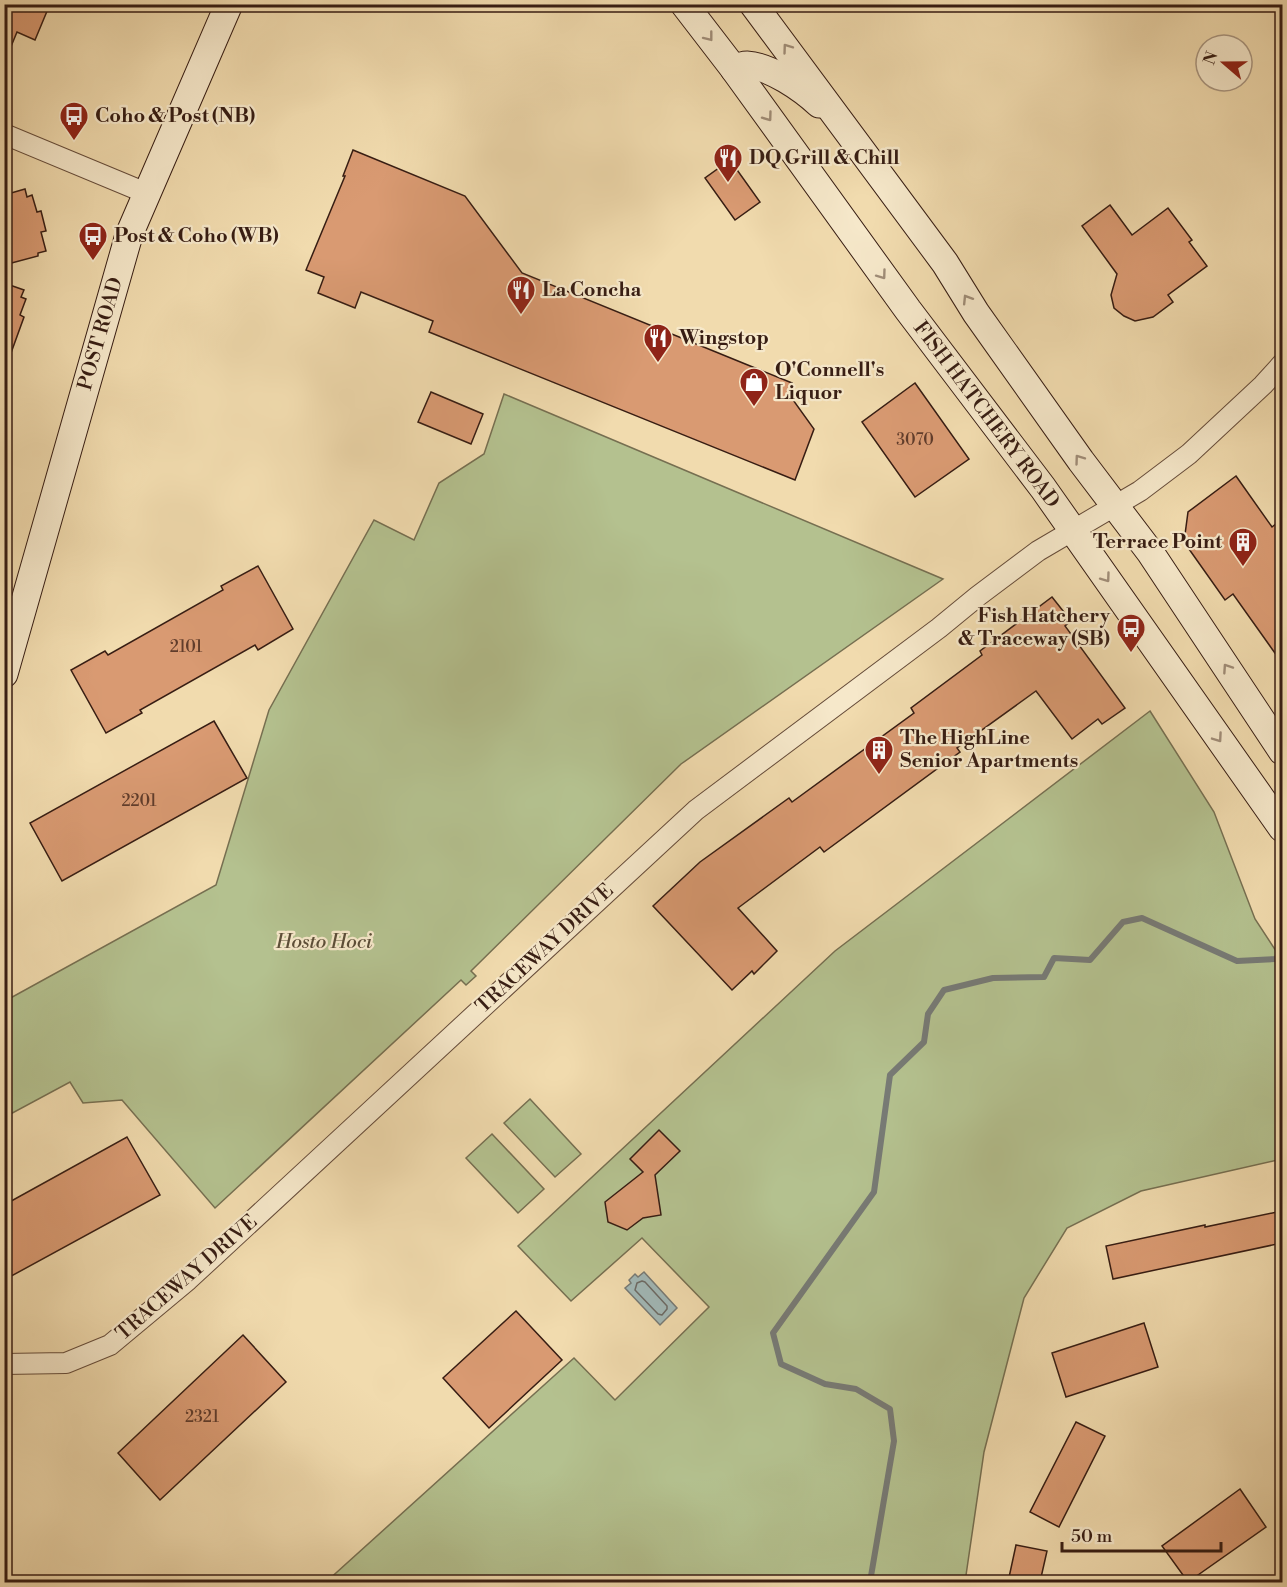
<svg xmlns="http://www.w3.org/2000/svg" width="1287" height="1587" viewBox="0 0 1287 1587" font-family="'Libre Bodoni',serif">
	<rect width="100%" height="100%" fill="#f1dbae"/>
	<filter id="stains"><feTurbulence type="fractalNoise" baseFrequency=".00333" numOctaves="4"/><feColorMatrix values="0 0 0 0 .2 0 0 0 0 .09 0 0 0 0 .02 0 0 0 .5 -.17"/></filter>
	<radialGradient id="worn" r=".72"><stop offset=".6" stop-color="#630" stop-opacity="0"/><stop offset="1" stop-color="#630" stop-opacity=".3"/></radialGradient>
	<g fill="#b4c18f" stroke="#766f51" stroke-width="1.5">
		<path d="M 504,394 L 943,579 L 681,764 L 471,971 L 476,976 L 466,985 L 461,980 L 215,1208 L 122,1100 L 83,1103 L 70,1082 L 5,1117 L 5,1001 L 216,885 L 269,710 L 374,520 L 414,540 L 439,483 L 484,454 Z"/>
		<path d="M 1150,711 L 1214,812 L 1255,919 L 1282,960 L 1282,1159 L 1141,1191 L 1067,1228 L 1024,1298 L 984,1452 L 965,1582 L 326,1582 L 574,1358 L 615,1400 L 709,1307 L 642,1238 L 571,1301 L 518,1246 L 835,951 Z"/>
		<path d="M 530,1099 L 581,1154 L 555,1177 L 504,1123 Z"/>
		<path d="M 492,1134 L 544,1189 L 518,1213 L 466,1158 Z"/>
	</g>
	<path fill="#a1b8b7" stroke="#777a75" stroke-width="1.5" d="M 644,1272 L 677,1308 L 660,1325 L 625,1288 L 631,1283 L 629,1280 L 635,1274 L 638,1277 Z"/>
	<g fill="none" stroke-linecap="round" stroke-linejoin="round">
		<path stroke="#6c6a65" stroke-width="1.5" d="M 642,1281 L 645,1282 L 667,1306 L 667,1309 L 662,1315 L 658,1314 L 635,1290 L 637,1283 Z"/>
		<path stroke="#777a75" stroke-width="6" d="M 870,1582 L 894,1441 L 890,1409 L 856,1389 L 825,1384 L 781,1364 L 773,1333 L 874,1192 L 890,1075 L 924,1042 L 928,1014 L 944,990 L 993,978 L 1044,977 L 1054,958 L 1090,960 L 1123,922 L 1142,918 L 1237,961 L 1275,959 L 1282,954"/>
	</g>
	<g fill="#d99a72" stroke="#371d13" stroke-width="1.5">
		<path d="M 4,4 L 50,4 L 35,40 L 17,32 L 5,61 Z"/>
		<path d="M 353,150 L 465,196 L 522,273 L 792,383 L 788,393 L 814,429 L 795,480 L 429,332 L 433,321 L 361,292 L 355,308 L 318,293 L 324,277 L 306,270 L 345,176 L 343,176 Z"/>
		<path d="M 730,160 L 760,202 L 735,220 L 705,178 Z"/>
		<path d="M 25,189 L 27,197 L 32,195 L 37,212 L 41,211 L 46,231 L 41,232 L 46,251 L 38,253 L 38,256 L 4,265 L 4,195 Z"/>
		<path d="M 1110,205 L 1132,235 L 1168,208 L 1192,240 L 1189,242 L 1207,266 L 1168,295 L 1173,302 L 1153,317 L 1135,321 L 1124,316 L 1114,308 L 1111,295 L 1117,274 L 1082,226 Z"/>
		<path d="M 4,283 L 24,290 L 21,297 L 26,299 L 20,315 L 24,317 L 7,364 L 4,364 Z"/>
		<path d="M 915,383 L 969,459 L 915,497 L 862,422 Z"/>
		<path d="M 431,392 L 483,414 L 471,444 L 418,422 Z"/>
		<path d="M 1236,476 L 1272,527 L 1282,519 L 1282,663 L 1233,594 L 1225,600 L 1184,542 L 1188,512 Z"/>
		<path d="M 258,566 L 293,629 L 258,650 L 255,645 L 140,710 L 142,713 L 106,733 L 71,670 L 105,651 L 108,655 L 223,590 L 221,586 Z"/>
		<path d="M 1052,597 L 1071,621 L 1065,626 L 1125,708 L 1102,724 L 1098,719 L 1072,739 L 1036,691 L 957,748 L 960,752 L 824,852 L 820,847 L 738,908 L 777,951 L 754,974 L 752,971 L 732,990 L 653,906 L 700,862 L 789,798 L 792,802 L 914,713 L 911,708 L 982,655 L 980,651 Z"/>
		<path d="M 214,721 L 247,778 L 62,881 L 30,823 Z"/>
		<path d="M 659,1130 L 680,1151 L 655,1175 L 661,1215 L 643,1218 L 627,1230 L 608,1222 L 605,1202 L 643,1172 L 630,1159 Z"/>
		<path d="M 127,1137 L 160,1195 L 4,1280 L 4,1205 Z"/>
		<path d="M 1282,1211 L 1282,1243 L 1113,1279 L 1106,1246 L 1205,1225 L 1205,1227 Z"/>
		<path d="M 516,1311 L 562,1360 L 489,1428 L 443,1378 Z"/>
		<path d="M 1144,1323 L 1158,1367 L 1066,1397 L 1052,1353 Z"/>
		<path d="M 243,1335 L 286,1382 L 160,1500 L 118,1453 Z"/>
		<path d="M 1076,1422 L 1105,1436 L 1059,1527 L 1030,1512 Z"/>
		<path d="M 1240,1489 L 1266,1527 L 1188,1582 L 1162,1546 Z"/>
		<path d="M 1016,1545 L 1047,1551 L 1040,1582 L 1008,1582 Z"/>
	</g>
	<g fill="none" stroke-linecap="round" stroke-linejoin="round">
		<g stroke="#664c3a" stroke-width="22">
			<g id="street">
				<path d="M 4,134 L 146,193"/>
				<path d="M 4,1364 L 66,1363 L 110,1345 L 188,1280 L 696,810 L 939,628 L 978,596 L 1038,551 L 1140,491 L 1189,454 L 1263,385 L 1282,364"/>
			</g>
		</g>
		<g stroke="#371d13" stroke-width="29">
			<g id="secondary">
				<path d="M 684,4 L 734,69 L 908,310 L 1043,488 L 1282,828"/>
				<path d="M 753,4 L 945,263 L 976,313 L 1081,461 L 1150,552 L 1282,751"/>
				<path d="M 734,69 C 738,67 743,65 747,65 C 770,66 803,89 819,104"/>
				<path d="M 4,674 L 129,235 L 229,4"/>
			</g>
		</g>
		<use href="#street" stroke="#f6e8ca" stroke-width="20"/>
		<use href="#secondary" stroke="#f6e8ca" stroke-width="27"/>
	</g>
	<defs><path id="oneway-chevron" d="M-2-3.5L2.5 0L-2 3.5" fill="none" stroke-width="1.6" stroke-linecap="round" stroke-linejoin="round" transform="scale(1.5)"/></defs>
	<g stroke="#a08d78">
		<use href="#oneway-chevron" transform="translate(709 37) rotate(52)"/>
		<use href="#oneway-chevron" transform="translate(787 48) rotate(-126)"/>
		<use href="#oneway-chevron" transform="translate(768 117) rotate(54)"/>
		<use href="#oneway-chevron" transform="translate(882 275) rotate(54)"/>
		<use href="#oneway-chevron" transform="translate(967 299) rotate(-122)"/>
		<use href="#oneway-chevron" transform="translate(1079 459) rotate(-126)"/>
		<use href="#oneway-chevron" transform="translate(1106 578) rotate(54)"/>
		<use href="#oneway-chevron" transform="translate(1227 668) rotate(-124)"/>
		<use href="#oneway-chevron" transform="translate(1218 738) rotate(55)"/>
	</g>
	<defs>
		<g id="bus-pin" transform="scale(1.5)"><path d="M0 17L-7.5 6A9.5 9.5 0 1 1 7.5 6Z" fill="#8f2418" stroke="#f6e8ca"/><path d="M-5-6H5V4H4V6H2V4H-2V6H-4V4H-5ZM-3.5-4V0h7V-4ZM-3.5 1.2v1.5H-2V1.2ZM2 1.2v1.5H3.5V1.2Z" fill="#fff"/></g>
		<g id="restaurant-pin" transform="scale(1.5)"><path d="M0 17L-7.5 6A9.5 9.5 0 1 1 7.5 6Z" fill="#8f2418" stroke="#f6e8ca"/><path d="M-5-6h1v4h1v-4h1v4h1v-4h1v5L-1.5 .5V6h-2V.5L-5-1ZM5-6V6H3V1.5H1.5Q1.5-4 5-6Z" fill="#fff"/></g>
		<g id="shop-pin" transform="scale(1.5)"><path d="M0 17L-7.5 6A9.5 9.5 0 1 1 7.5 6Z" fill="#8f2418" stroke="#f6e8ca"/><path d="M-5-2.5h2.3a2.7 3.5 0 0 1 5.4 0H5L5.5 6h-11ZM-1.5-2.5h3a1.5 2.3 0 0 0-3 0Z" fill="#fff"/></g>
		<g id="building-pin" transform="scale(1.5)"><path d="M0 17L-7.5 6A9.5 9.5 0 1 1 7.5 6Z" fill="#8f2418" stroke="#f6e8ca"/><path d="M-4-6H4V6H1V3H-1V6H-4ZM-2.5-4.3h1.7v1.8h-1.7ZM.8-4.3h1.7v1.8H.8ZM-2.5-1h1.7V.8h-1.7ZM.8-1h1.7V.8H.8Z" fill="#fff"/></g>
	</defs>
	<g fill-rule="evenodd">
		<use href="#bus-pin" x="74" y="116"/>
		<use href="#restaurant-pin" x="728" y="158"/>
		<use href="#bus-pin" x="93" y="236"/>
		<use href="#restaurant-pin" x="521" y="290"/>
		<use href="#restaurant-pin" x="658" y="338"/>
		<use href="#shop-pin" x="754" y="382"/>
		<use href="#building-pin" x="1243" y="542"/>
		<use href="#bus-pin" x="1131" y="628"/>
		<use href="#building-pin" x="879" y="750"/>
	</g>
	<g text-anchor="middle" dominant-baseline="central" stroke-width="4.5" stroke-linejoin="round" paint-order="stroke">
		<g font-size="16" fill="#603c2b">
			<text x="915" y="440">3070</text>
			<text x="186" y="647">2101</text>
			<text x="139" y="801">2201</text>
			<text x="202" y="1417">2321</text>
		</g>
		<g font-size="20" font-weight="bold" fill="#371d13" stroke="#f6e8ca" text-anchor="start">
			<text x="95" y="116">Coho &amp; Post (NB)</text>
			<text x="749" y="158">DQ Grill &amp; Chill</text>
			<text x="114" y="236">Post &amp; Coho (WB)</text>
			<text x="542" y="290">La Concha</text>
			<text x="679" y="338">Wingstop</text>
			<text x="775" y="370">O'Connell's<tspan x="775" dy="23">Liquor</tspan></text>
			<text x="1222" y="542" text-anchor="end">Terrace Point</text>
			<text x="1110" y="616" text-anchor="end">Fish Hatchery<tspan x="1110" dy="23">&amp; Traceway (SB)</tspan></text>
			<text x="900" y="738">The HighLine<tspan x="900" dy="23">Senior Apartments</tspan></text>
		</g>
		<g font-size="20" fill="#371d13" stroke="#f6e8ca">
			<text transform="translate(101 334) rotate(-74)">POST ROAD</text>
			<text transform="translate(986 415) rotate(53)">FISH HATCHERY ROAD</text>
			<text transform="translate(545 949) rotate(-43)">TRACEWAY DRIVE</text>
			<text transform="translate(187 1278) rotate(-41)">TRACEWAY DRIVE</text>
		</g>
		<g font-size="20" font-style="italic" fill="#5c4e38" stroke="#f6e8ca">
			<text x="324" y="942">Hosto Hoci</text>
		</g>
	</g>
	<rect width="1287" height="1587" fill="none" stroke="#f1dbae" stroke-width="24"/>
	<rect x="6" y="6" width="1275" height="1575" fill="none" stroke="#371d13" stroke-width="3"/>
	<rect x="12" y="12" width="1263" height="1563" fill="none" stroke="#371d13" stroke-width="1.5"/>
	<g transform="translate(1224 63) rotate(290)"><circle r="28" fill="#f6e8ca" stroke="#aa9781" stroke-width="1.5"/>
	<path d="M0-4.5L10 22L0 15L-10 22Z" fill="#8f2418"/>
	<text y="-9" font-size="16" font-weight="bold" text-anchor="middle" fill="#371d13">N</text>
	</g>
	<path d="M1062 1542v9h159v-9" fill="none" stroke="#371d13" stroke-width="3"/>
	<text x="1071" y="1542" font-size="18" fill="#371d13" stroke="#f6e8ca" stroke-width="4.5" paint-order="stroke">50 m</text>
	<rect width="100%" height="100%" filter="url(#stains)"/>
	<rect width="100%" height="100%" fill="url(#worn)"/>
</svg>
